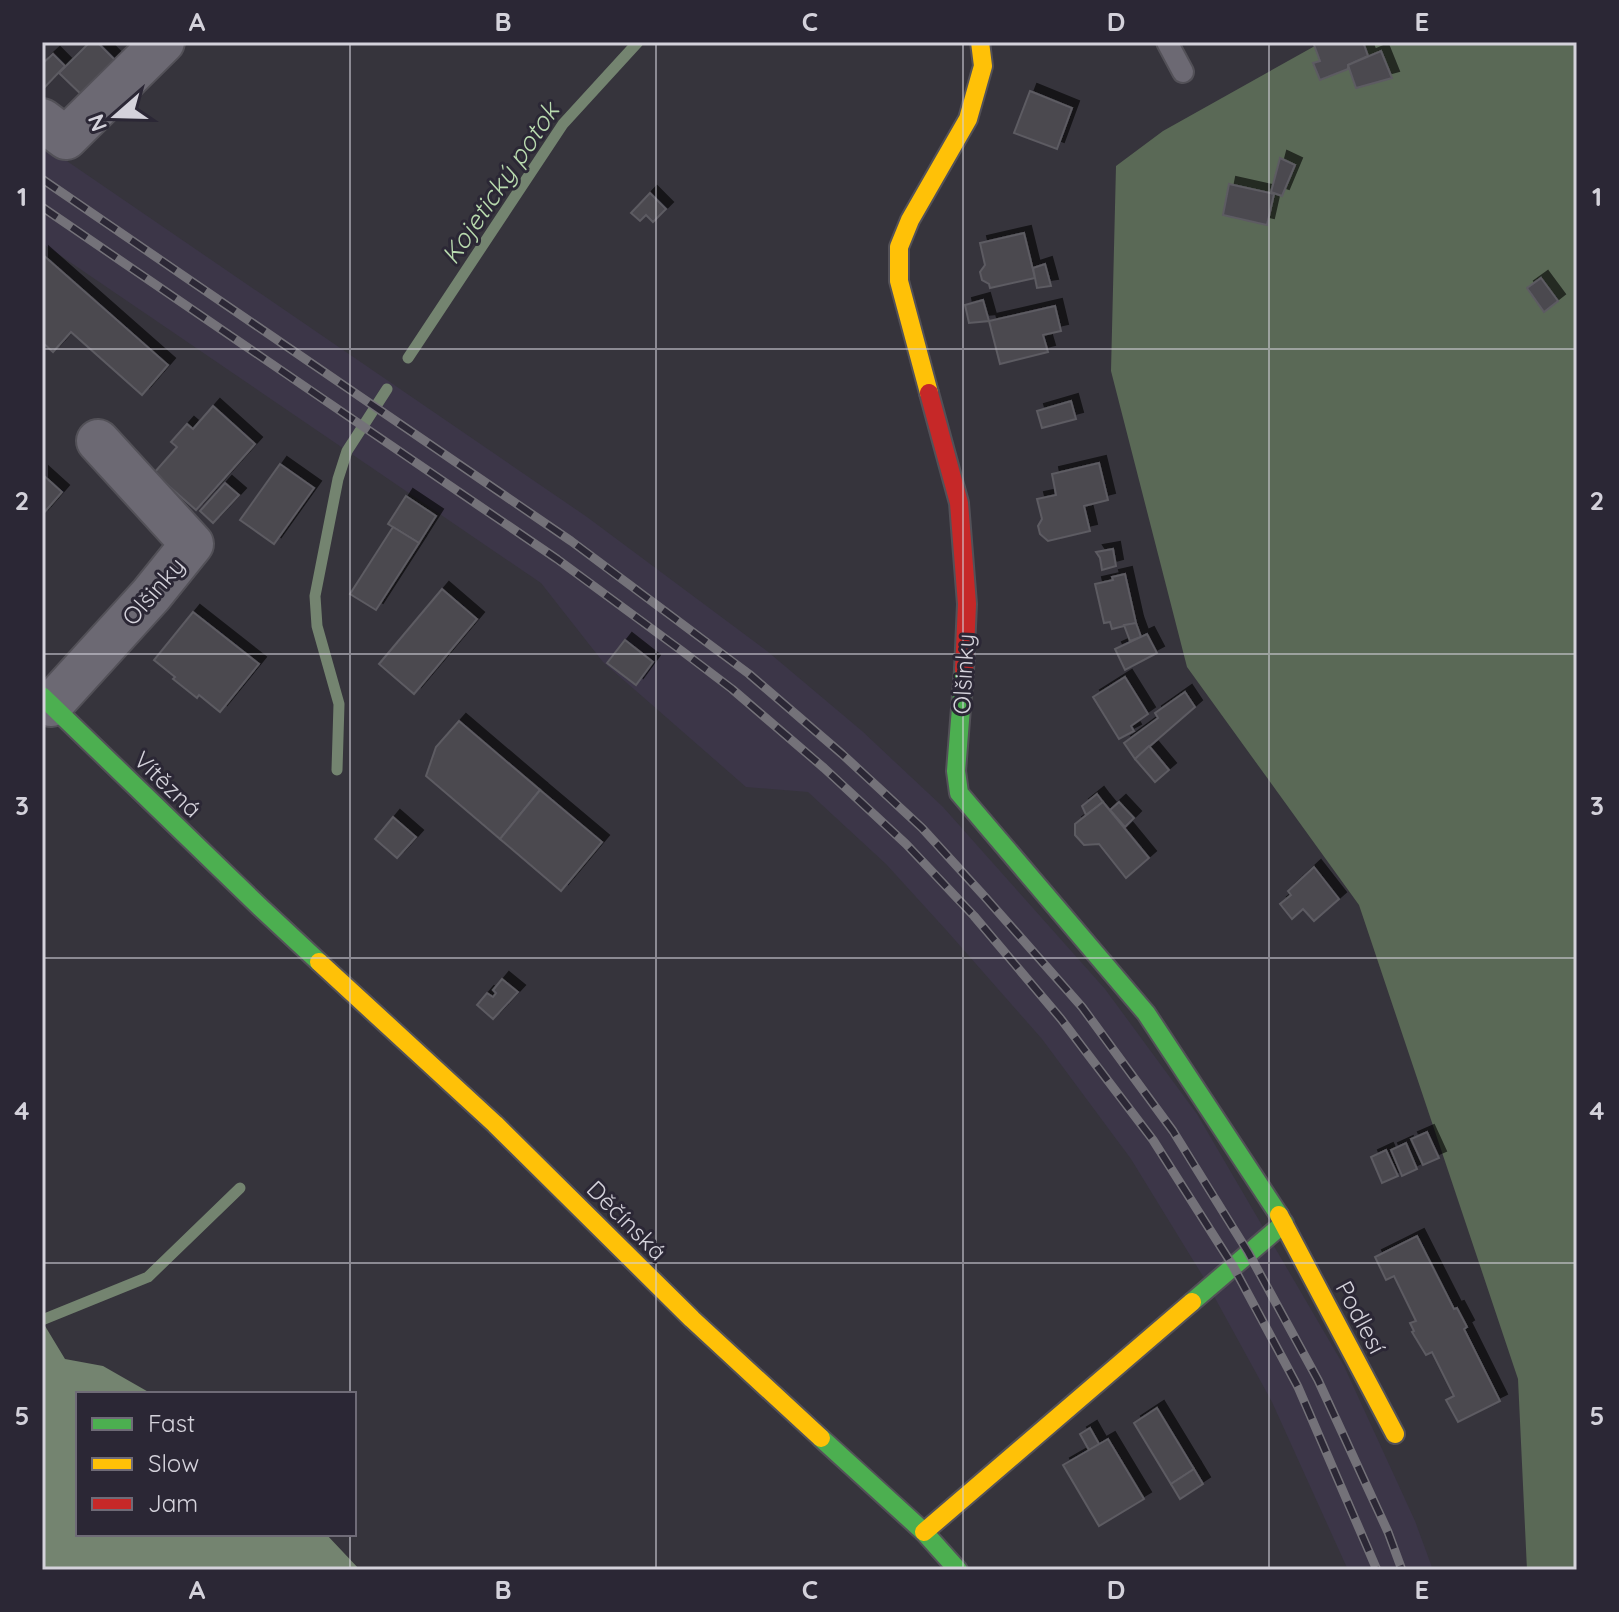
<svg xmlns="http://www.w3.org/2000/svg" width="1619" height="1612" viewBox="0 0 1619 1612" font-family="Quicksand,sans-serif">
	<defs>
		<filter id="shadow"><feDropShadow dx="7" dy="-7" stdDeviation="0" flood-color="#0009"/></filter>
	</defs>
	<rect width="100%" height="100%" fill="#36343c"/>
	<path fill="#3c3648" d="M 42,144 L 587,517 L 767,651 L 862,731 L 943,807 L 1105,989 L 1197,1114 L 1344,1366 L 1415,1521 L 1433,1570 L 1348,1570 L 1272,1402 L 1204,1278 L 1131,1159 L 1042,1039 L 947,931 L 886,864 L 808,792 L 746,787 L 603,662 L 541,583 L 42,243 Z"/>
	<path fill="#5a6956" d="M 1322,42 L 1577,42 L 1577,1570 L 1527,1570 L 1518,1379 L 1359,905 L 1187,667 L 1111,371 L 1116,166 L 1163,131 Z"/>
	<path fill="#748470" d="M 42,1321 L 65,1359 L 103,1366 L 152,1394 L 78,1394 L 78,1534 L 326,1534 L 360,1570 L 42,1570 Z"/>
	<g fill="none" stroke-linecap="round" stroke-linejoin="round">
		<g stroke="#748470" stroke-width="11">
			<path d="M 408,358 L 563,124 L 638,42"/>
			<path d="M 337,770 L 339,704 L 317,626 L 315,596 L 338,479 L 347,451 L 387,389"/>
			<path d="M 42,1320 L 148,1277 L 240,1188"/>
		</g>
	</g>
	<g fill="#4b4950" stroke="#5d5b62" stroke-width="2" filter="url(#shadow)">
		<path d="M 90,42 L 97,42 L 121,66 L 87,100 L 59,73 Z"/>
		<path d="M 1313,42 L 1363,42 L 1368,56 L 1348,65 L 1348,69 L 1320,80 L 1313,63 L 1320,61 Z"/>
		<path d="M 1381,51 L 1392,78 L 1356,88 L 1348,65 Z"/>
		<path d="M 53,54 L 65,66 L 42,90 L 42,64 Z"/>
		<path d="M 1030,91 L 1072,108 L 1057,149 L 1014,133 Z"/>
		<path d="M 1280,158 L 1295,165 L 1282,196 L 1271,192 Z"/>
		<path d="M 1229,184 L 1274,194 L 1267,225 L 1223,215 Z"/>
		<path d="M 650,193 L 666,209 L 653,222 L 646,215 L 640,221 L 631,213 Z"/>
		<path d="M 1024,233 L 1035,278 L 990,288 L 989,284 L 982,280 L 980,272 L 985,265 L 980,243 Z"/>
		<path d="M 42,254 L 168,365 L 142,395 L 71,332 L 53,352 L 42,342 Z"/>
		<path d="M 1045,264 L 1051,286 L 1037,288 L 1033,268 Z"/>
		<path d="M 1541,278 L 1558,301 L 1544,312 L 1527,288 Z"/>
		<path d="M 983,300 L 989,321 L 969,323 L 965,305 Z"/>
		<path d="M 1055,306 L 1061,331 L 1043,335 L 1048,352 L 1000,364 L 989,321 Z"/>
		<path d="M 1071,401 L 1076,419 L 1042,428 L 1037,411 Z"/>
		<path d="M 213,406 L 255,444 L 196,510 L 154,473 L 177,447 L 171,442 L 187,424 L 193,429 Z"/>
		<path d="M 1099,463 L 1108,500 L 1084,506 L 1090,531 L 1048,541 L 1040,534 L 1038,526 L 1042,519 L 1037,499 L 1056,495 L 1052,474 Z"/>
		<path d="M 280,464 L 314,488 L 274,544 L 240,520 Z"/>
		<path d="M 42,474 L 62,492 L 42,515 Z"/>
		<path d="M 225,483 L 239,495 L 213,523 L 200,511 Z"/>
		<path d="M 406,496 L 436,516 L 419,543 L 388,524 Z"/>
		<path d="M 393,527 L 419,543 L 376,610 L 350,594 Z"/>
		<path d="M 1113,549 L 1116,566 L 1102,570 L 1100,558 L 1096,552 Z"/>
		<path d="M 1125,574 L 1136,623 L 1112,629 L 1110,622 L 1104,623 L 1095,584 L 1113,580 L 1112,577 Z"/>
		<path d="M 442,589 L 477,619 L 414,694 L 379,664 Z"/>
		<path d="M 193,612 L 259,664 L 220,712 L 199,695 L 197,698 L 173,679 L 175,677 L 154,660 Z"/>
		<path d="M 1136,623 L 1141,637 L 1130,641 L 1124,625 Z"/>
		<path d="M 1147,634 L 1157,653 L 1125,670 L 1115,649 Z"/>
		<path d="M 625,640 L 653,662 L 636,685 L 607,663 Z"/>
		<path d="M 1125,677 L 1148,714 L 1131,726 L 1134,731 L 1119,739 L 1093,697 Z"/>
		<path d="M 1185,692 L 1195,707 L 1135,759 L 1124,743 L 1158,718 L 1155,713 Z"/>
		<path d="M 459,721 L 540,790 L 500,839 L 426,776 L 436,747 Z"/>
		<path d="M 1149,746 L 1169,770 L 1155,782 L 1135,759 Z"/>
		<path d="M 540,790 L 602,842 L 561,891 L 500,839 Z"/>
		<path d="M 1097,794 L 1103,802 L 1086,815 L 1082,806 Z"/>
		<path d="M 1103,802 L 1149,858 L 1126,878 L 1099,844 L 1084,845 L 1075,835 L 1075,824 Z"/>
		<path d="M 1119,802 L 1134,818 L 1125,827 L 1110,810 Z"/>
		<path d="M 393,817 L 416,837 L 397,858 L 375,839 Z"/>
		<path d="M 1314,867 L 1339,899 L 1314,921 L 1303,909 L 1292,919 L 1280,904 L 1291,895 L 1288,891 Z"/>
		<path d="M 502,979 L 518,992 L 493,1019 L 477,1005 L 487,993 L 493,997 L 496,993 L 493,990 Z"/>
		<path d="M 1427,1132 L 1439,1158 L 1423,1165 L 1411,1139 Z"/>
		<path d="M 1406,1143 L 1417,1169 L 1402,1176 L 1391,1150 Z"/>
		<path d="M 1386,1150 L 1398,1176 L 1382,1183 L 1371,1157 Z"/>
		<path d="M 1417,1236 L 1454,1309 L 1457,1308 L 1467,1327 L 1464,1329 L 1500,1401 L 1458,1422 L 1446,1400 L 1454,1396 L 1432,1352 L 1426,1355 L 1412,1332 L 1414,1331 L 1410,1323 L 1416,1321 L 1394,1276 L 1386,1280 L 1375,1257 Z"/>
		<path d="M 1157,1408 L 1194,1469 L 1171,1484 L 1134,1423 Z"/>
		<path d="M 1090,1428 L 1099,1444 L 1089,1450 L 1080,1434 Z"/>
		<path d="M 1108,1439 L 1144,1499 L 1099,1526 L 1063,1465 Z"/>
		<path d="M 1194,1469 L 1203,1484 L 1180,1499 L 1171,1484 Z"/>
	</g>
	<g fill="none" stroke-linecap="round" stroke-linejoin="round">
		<g stroke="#535158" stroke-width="24">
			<path id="lane" d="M 1167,42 L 1183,72"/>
		</g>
		<g stroke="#535158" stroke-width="46">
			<g id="street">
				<path d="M 42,120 L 66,138 L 163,42"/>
				<path d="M 51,705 L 151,595 L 192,544 L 98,441"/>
			</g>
		</g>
		<g stroke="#535158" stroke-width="22">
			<g id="fast">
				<path d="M 964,670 L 956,771 L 959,793 L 1146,1013 L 1279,1215"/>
				<path d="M 42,696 L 260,907 L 319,962"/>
				<path d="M 1192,1302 L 1284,1223"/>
				<path d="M 821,1438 L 924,1532 L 958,1570"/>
			</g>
		</g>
		<g stroke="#535158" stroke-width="22">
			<g id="slow">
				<path d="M 929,393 L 899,281 L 899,247 L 910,220 L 968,119 L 983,66 L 980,42"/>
				<path d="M 319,962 L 495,1124 L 692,1319 L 821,1438"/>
				<path d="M 1279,1215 L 1395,1434"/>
				<path d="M 924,1532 L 1192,1302"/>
			</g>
		</g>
		<g stroke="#535158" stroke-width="22">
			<path id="jam" d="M 929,393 L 959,503 L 967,604 L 964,670"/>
		</g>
		<use href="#lane" stroke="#6c6973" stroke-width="20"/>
		<use href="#street" stroke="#6c6973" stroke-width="42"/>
		<use href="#fast" stroke="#4caf50" stroke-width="18"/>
		<use href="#slow" stroke="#ffc107" stroke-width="18"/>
		<use href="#jam" stroke="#c62828" stroke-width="18"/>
		<g stroke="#747279" stroke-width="9">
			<g id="rail">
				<path d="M 42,179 L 571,541 L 749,674 L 842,754 L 922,828 L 985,897 L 1082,1007 L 1173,1131 L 1248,1252 L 1318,1380 L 1388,1532 L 1402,1570"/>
				<path d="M 42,207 L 557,559 L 682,651 L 732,689 L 824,768 L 906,844 L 974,916 L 1061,1019 L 1153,1140 L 1233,1266 L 1298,1387 L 1377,1570"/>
			</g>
		</g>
		<use href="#rail" stroke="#2b2735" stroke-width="6" stroke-dasharray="18" stroke-linecap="butt"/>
	</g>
	<path fill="none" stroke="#d4d2db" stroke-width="2" stroke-opacity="0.55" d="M 350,42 L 350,1394M 656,42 L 656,1570M 963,42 L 963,1570M 1269,42 L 1269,1570M 42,349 L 1577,349M 42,654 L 1577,654M 42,958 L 1577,958M 42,1263 L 1577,1263M 350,1534 L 350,1570"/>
	<g text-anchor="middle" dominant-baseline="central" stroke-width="6" stroke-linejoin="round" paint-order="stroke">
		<g font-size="24" fill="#d4d2db" stroke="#2b2735">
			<text transform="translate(153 591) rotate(-49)">Olšinky</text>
			<text transform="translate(963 674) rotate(-87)">Olšinky</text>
			<text transform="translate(168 784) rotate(44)">Vítězná</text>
			<text transform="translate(627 1220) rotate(45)">Děčínská</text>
			<text transform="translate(1361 1317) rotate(62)">Podlesí</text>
		</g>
		<g font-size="26" font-style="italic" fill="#b8daae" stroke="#2b2735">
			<text transform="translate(500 183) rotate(-56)">Kojetický potok</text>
		</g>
	</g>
	<rect width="1619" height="1612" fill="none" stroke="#2b2735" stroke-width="88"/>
	<rect x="76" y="1392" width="280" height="144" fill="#2b2735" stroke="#6f6b77" stroke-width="2"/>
	<rect x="92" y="1418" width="40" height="12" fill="#4caf50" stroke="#6f6b77" stroke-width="2"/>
	<text x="148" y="1432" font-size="24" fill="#d4d2db">Fast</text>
	<rect x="92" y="1458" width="40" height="12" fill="#ffc107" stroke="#6f6b77" stroke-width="2"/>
	<text x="148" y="1472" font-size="24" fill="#d4d2db">Slow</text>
	<rect x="92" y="1498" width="40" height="12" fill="#c62828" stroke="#6f6b77" stroke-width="2"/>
	<text x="148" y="1512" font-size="24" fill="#d4d2db">Jam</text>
	<g transform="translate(116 116) rotate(250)" stroke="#2b2735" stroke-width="6" paint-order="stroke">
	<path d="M0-6L14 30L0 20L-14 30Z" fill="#d4d2db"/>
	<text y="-12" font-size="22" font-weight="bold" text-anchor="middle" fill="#d4d2db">N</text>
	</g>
	<rect x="44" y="44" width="1531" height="1524" fill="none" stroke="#d4d2db" stroke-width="3"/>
	<g font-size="26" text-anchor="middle" font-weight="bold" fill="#d4d2db">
		<text x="197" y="31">A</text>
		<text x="503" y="31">B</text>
		<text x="810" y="31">C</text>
		<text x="1116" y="31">D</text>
		<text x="1422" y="31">E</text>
		<text x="22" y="206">1</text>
		<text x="1597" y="206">1</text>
		<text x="22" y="510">2</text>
		<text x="1597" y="510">2</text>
		<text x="22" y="815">3</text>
		<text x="1597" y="815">3</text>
		<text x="22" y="1120">4</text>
		<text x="1597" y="1120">4</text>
		<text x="22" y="1425">5</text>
		<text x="1597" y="1425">5</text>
		<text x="197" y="1599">A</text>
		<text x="503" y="1599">B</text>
		<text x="810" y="1599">C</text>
		<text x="1116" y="1599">D</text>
		<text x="1422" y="1599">E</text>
	</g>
</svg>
